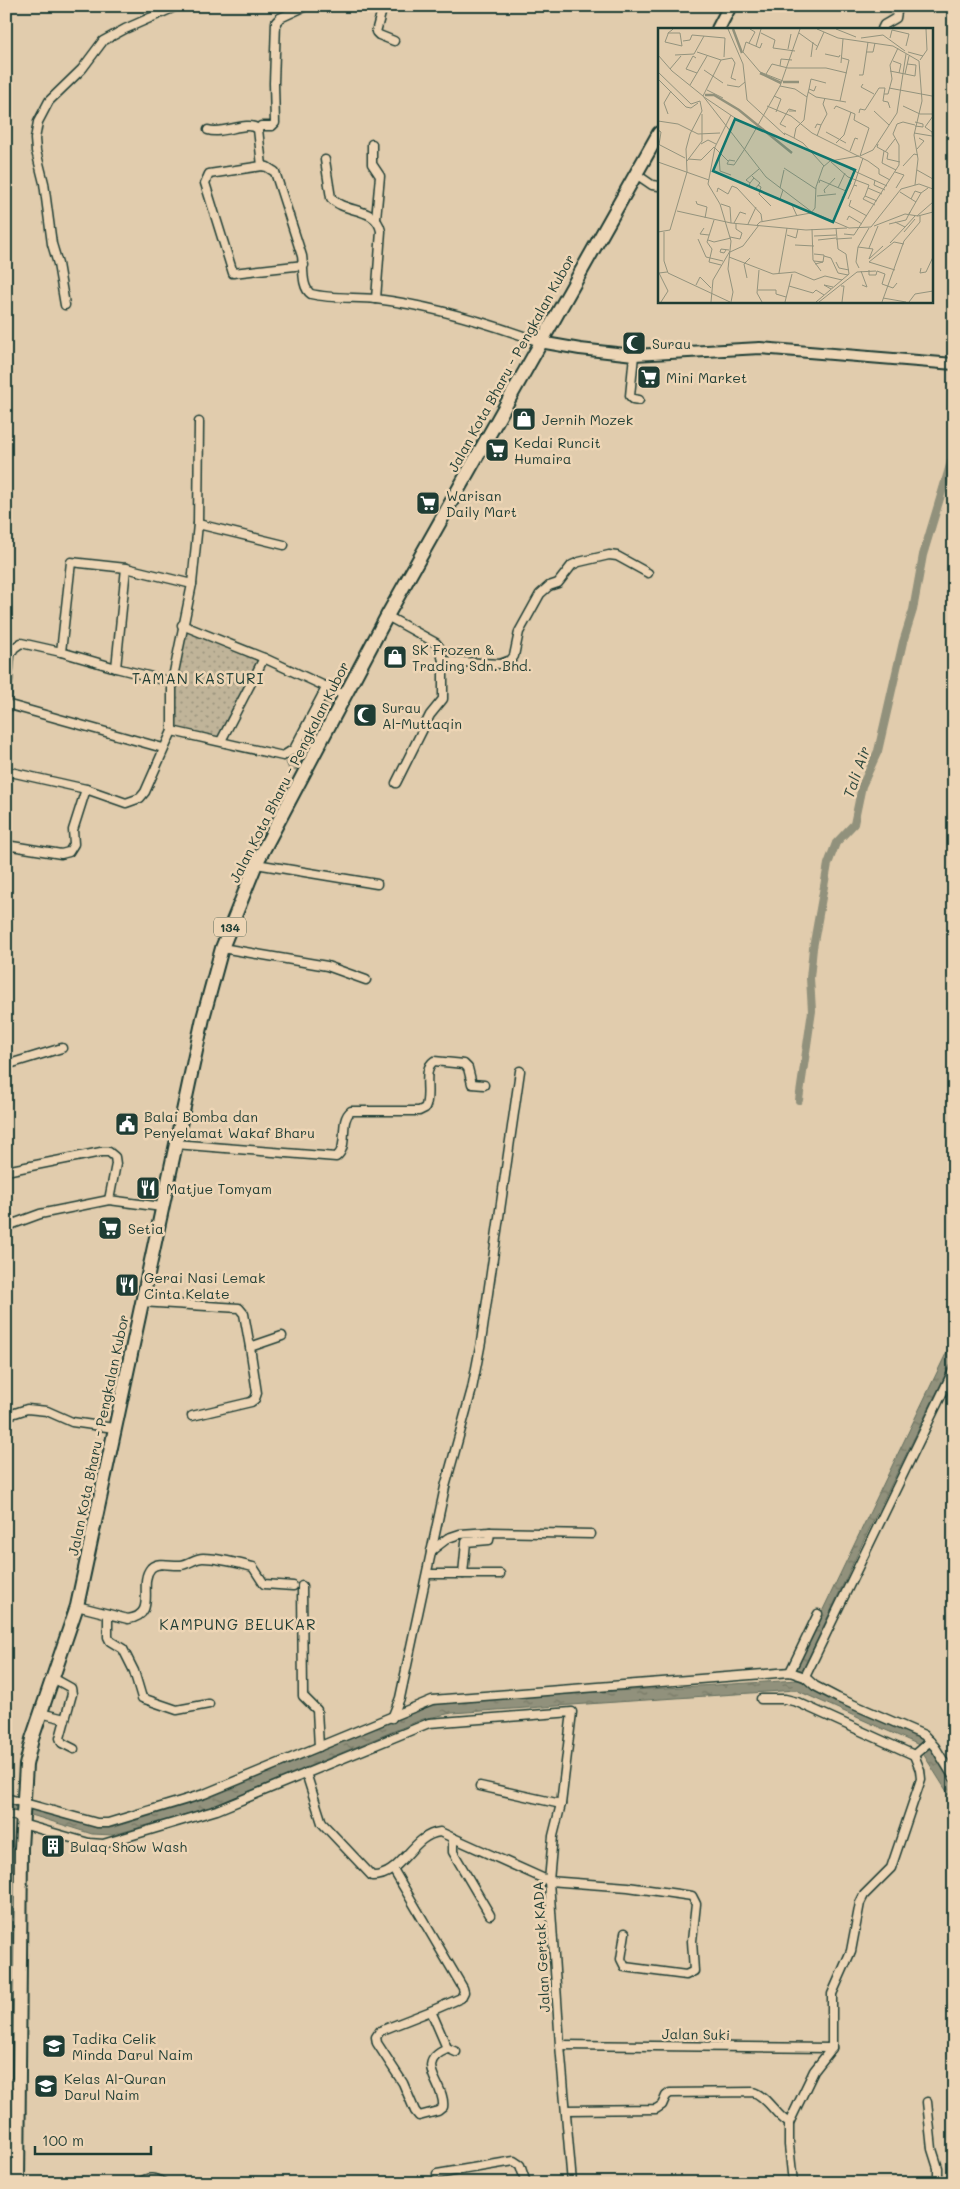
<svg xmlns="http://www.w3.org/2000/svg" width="960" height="2189" viewBox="0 0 960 2189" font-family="Mali,sans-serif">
	<defs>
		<pattern id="grass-dots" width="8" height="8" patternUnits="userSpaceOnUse" patternTransform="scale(1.25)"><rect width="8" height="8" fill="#c0b499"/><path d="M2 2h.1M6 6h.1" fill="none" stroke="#9b947e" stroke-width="1.8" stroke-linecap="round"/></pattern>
		<pattern id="water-ripples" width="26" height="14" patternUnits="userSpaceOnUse" patternTransform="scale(1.25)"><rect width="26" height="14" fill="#91917b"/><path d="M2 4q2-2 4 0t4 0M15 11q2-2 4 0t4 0" fill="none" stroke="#767866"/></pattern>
	</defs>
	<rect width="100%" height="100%" fill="#e1ccad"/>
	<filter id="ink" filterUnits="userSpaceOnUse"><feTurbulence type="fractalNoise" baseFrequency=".02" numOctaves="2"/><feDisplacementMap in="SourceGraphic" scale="10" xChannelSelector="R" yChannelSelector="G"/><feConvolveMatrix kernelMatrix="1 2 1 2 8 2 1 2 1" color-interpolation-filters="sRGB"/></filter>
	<g filter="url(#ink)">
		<path fill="#d0bfa2" d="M 12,2099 L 12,2142 L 6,2143 L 6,2101 Z"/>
		<g fill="url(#grass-dots)" stroke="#707866">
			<path d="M 182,625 L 264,658 L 221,741 L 172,731 L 172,682 Z"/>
			<path d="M 328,699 L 332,704 L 297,769 L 290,772 L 286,762 L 293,765 Z"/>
		</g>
		<g fill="url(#water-ripples)" stroke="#636f5f">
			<path d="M 954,1337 L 954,1357 L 863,1542 L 803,1670 L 794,1670 Z"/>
			<path d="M 798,1680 L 924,1736 L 954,1786 L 954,1803 L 917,1744 L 796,1690 L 452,1713 L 423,1719 L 211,1807 L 113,1835 L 92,1834 L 6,1807 L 6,1800 L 95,1826 L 111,1828 L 209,1798 L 420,1709 L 450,1701 Z"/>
		</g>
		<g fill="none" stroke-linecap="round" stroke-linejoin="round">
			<path stroke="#91917b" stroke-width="8" d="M 799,1100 L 812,1011 L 810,978 L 813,948 L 828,864 L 836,843 L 854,824 L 862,786 L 878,751 L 903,642 L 913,610 L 923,555 L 954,452"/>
			<g stroke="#1f3d34" stroke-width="11">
				<g id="minor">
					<path d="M 383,6 L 376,32 L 379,35 L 394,41"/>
					<path d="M 882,29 L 884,25 L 896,18 L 898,6"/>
					<path d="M 208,130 C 223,135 247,120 258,129"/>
					<path d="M 372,144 L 372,164 L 380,176 L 376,219"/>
					<path d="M 325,160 L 331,198 C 345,214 376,206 381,231 L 376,299"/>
					<path d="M 262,166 L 258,129 L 261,126 L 272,126 L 275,123 L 274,83 L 276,22 L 280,18 L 306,6"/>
					<path d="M 636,174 L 652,185 L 659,186"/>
					<path d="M 304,265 L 233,273 L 205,183 L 209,174 L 262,166 L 267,167 L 275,172 L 302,256 C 304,268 301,287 311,294 C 332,299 355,297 376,299 C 433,306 486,322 540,342"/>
					<path d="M 65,305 L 58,264 L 52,244 L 44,183 L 36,151 L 35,139 L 38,122 L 49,101 L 82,69 L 103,41 L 125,29 L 177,6"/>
					<path d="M 634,355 L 630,396 L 633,399 L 639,400"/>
					<path d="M 198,524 L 284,545"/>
					<path d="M 71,562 L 126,568 L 192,584 L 172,682 L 116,668 L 61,652 Z"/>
					<path d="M 192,584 L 198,524 L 199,422"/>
					<path d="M 387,616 L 436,643 L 440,648 L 443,661 L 443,699 L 430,715 L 396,783"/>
					<path d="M 182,625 L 264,658 L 344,695"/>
					<path d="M 443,661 L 500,664 L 511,660 L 514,656 L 519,632 L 540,594 L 549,586 L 558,583 L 572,565 L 579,562 L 609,555 L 617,556 L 648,573"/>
					<path d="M 116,668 L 126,568"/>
					<path d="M 6,704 L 163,748"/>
					<path d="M 6,704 L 10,655 L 14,648 L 21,643 L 61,652"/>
					<path d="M 172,731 L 283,756 L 294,749 L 327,686"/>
					<path d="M 221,741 L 264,658"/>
					<path d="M 6,771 L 86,789 L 126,803 L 140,798 L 145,792 L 172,731 L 172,682"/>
					<path d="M 6,845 L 61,854 L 69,852 L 74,844 L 73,830 L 86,789"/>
					<path d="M 256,864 L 377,884"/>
					<path d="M 222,948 L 327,966 L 366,980"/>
					<path d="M 6,1065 L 62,1048"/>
					<path d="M 175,1144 L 336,1157 C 350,1147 338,1121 351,1111 L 419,1111 L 425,1108 C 432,1095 421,1070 434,1061 L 464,1064 L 468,1068 L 472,1084 L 484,1085"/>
					<path d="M 6,1171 L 101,1152 L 109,1152 L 115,1157 L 116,1164 L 109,1200"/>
					<path d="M 6,1228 L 10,1225 L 40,1214 L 109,1200 L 162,1207"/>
					<path d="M 141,1302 L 239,1308 L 244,1314 L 250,1347 L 282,1336"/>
					<path d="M 6,1416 L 27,1409 L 47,1411 L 72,1422 L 114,1428"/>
					<path d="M 192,1416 L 251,1402 L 255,1399 L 257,1393 L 250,1347"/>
					<path d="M 431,1551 L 448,1538 L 460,1534 L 490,1532 L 591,1534"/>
					<path d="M 427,1574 L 500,1574"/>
					<path d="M 463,1574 L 466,1542 L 489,1540 L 490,1532"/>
					<path d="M 302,1586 L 303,1696 L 317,1710 L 319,1747"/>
					<path d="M 77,1606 L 128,1619 C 159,1615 137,1584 151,1568 C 159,1561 171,1566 181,1565 C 189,1564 195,1558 203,1558 C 219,1558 237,1563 253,1567 L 264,1584 L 293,1586"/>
					<path d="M 108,1614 L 108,1637 L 110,1641 L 123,1649 L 134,1671 L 142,1698 L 177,1710 L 209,1704"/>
					<path d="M 790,1672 L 818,1614"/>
					<path d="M 805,1677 L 954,1369"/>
					<path d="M 53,1678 L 71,1688 L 72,1694 L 60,1738 L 62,1743 L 74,1749"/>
					<path d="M 761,1699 L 785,1699 L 797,1702 L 914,1755"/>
					<path d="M 40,1713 L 65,1719"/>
					<path d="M 392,1718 L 400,1698 L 445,1487 L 472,1389 L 481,1342 L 520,1071"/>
					<path d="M 914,1755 L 930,1741"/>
					<path d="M 306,1773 L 322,1823 L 372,1876 C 402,1877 411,1835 440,1832 L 549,1881 L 628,1887 L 692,1896 L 696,1904 L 692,1941 L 694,1971 L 686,1975 L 625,1967 L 621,1959 L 625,1933"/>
					<path d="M 480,1786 L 561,1804"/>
					<path d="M 6,1798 L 97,1823 L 108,1823 L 204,1794 L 432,1700 L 790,1672 L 805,1677 L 815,1686 L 838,1698 L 924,1735 L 935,1747 L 954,1778"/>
					<path d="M 6,1814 L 22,1818"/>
					<path d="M 22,1824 L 89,1843 L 103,1844 L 217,1810 L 429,1723 L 572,1712 L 561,1804 L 553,1836 L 549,1881 L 560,2045 L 572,2183"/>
					<path d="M 453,1838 L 453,1852 L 490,1915"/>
					<path d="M 393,1869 L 463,1988 L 464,1992 L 461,1998 L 431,2011 L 447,2048 L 456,2052"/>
					<path d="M 431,2011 L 380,2031 L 376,2037 L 377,2043 L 403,2083 L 415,2111 L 419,2116 L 438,2111 L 443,2107 C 446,2084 412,2064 447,2049"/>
					<path d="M 560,2045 L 832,2048"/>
					<path d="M 6,2086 L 19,2081"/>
					<path d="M 927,2102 L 932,2149 L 938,2168 L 938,2183"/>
					<path d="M 567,2110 L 656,2109 L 662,2105 L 666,2096 L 670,2093 L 753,2092 C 767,2096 776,2116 789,2123"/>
					<path d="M 437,2174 L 514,2161 L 520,2165 L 526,2183"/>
					<path d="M 140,2183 C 148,2176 155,2178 164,2183"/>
					<path d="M 793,2183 L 789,2145 L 789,2123 L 814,2071 L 832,2048 L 832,1994 L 851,1951 L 860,1903 L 864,1895 L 891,1868 L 921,1779 L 920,1770 L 914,1755"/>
				</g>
			</g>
			<g stroke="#1f3d34" stroke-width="14">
				<path id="tertiary" d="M 540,342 L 580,349 L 634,355 L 760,348 L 954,364"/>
			</g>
			<g stroke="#1f3d34" stroke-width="16">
				<g id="primary">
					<path d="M 718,29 L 730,6"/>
					<path d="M 18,2183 L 21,1848 L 26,1765 L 32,1739 L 77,1606 L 203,1018 L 222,948 L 256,864 L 387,616 L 659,133"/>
				</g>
			</g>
			<use href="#minor" stroke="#edd5b5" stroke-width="8"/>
			<use href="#tertiary" stroke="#edd5b5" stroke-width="10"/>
			<use href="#primary" stroke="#edd5b5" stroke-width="12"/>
		</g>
	</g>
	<defs>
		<g id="mosque-square" transform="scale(1.25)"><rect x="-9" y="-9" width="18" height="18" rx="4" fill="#1f3d34" stroke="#edd5b5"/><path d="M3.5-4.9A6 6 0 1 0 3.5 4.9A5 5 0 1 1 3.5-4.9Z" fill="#fff"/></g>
		<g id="supermarket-square" transform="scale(1.25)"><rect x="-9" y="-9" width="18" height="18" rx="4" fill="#1f3d34" stroke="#edd5b5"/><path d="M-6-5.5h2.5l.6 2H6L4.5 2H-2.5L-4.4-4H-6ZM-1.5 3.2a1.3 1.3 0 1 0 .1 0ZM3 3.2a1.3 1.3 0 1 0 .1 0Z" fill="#fff"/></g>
		<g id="shop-square" transform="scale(1.25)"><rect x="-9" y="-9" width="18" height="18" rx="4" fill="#1f3d34" stroke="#edd5b5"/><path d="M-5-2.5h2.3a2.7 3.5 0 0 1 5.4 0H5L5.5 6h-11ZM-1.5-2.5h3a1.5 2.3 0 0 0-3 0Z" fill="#fff"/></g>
		<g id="civic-square" transform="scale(1.25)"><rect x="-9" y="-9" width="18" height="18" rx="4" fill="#1f3d34" stroke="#edd5b5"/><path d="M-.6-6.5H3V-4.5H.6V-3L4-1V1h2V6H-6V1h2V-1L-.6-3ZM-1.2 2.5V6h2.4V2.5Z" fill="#fff"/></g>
		<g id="restaurant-square" transform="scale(1.25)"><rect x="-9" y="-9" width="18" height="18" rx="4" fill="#1f3d34" stroke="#edd5b5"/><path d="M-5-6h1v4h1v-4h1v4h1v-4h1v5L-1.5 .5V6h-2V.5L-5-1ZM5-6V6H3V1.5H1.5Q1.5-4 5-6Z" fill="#fff"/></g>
		<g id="building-square" transform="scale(1.25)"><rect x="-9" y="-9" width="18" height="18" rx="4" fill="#1f3d34" stroke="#edd5b5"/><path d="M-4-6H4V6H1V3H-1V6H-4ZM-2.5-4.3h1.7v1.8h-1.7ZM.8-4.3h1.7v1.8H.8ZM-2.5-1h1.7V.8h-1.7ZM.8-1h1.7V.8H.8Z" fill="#fff"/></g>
		<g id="school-square" transform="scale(1.25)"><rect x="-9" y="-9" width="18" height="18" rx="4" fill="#1f3d34" stroke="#edd5b5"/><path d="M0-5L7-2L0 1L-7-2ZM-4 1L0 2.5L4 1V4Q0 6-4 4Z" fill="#fff"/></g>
	</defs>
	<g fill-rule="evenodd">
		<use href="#mosque-square" x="634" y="343"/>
		<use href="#supermarket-square" x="649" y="377"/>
		<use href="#shop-square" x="524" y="419"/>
		<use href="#supermarket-square" x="497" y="450"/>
		<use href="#supermarket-square" x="428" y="503"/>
		<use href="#shop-square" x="395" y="657"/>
		<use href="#mosque-square" x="365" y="715"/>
		<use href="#civic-square" x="127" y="1124"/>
		<use href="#restaurant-square" x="148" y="1188"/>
		<use href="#supermarket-square" x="110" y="1228"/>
		<use href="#restaurant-square" x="127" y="1285"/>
		<use href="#building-square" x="53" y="1846"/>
		<use href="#school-square" x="54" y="2046"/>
		<use href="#school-square" x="46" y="2086"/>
	</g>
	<g text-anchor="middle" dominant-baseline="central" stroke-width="5" stroke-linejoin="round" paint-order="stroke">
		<rect fill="#edd5b5" stroke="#5d6b5b" stroke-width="1" x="214" y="917.5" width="32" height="19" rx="4"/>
		<g font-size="12" font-weight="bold" fill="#1f3d34">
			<text x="230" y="927">134</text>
		</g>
		<g font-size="14" fill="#1f3d34" stroke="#edd5b5" text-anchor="start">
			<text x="652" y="343">Surau</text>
			<text x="666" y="377">Mini Market</text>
			<text x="542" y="419">Jernih Mozek</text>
			<text x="514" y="442">Kedai Runcit<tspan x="514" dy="16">Humaira</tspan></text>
			<text x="446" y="495">Warisan<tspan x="446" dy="16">Daily Mart</tspan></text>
			<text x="412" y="649">SK Frozen &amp;<tspan x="412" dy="16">Trading Sdn. Bhd.</tspan></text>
			<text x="382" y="707">Surau<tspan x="382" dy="16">Al-Muttaqin</tspan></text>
			<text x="144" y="1116">Balai Bomba dan<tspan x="144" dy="16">Penyelamat Wakaf Bharu</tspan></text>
			<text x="166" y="1188">Matjue Tomyam</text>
			<text x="128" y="1228">Setia</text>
			<text x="144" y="1277">Gerai Nasi Lemak<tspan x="144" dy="16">Cinta Kelate</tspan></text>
			<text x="70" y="1846">Bulaq Show Wash</text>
			<text x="72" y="2038">Tadika Celik<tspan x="72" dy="16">Minda Darul Naim</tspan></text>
			<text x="64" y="2078">Kelas Al-Quran<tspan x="64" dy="16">Darul Naim</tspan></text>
		</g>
		<g font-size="14" fill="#1f3d34" stroke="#edd5b5">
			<text transform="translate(511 363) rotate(-61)">Jalan Kota Bharu - Pengkalan Kubor</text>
			<text transform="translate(289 772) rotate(-63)">Jalan Kota Bharu - Pengkalan Kubor</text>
			<text transform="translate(98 1435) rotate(-78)">Jalan Kota Bharu - Pengkalan Kubor</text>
			<text transform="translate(541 1947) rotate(-93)">Jalan Gertak KADA</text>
			<text transform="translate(696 2034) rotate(1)">Jalan Suki</text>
		</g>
		<g font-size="15" letter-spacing="1" fill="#1f3d34" stroke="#edd5b5">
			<text x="198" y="678">TAMAN KASTURI</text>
			<text x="238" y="1624">KAMPUNG BELUKAR</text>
		</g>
		<g font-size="15" font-style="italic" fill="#304a3f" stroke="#edd5b5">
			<text transform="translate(856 772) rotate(-71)">Tali Air</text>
		</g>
	</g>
	<g transform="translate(658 28)">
		<rect width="275" height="275" fill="#e1ccad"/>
		<path fill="none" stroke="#91917b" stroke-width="2.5" d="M 75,1 L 84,25M 102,45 L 123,55M 125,54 L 141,54M 47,67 L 56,67 L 81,82 L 134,125"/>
		<path fill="none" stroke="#93937d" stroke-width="1" d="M 70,1 L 85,36 L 89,72 L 127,107M 159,1 L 180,10 L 235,18 L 261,33M 178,1 L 198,9M 10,5 L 22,5 L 24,18 L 7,14 L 10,6 L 10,5 L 14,2 L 15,1M 103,5 L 117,12 L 115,20 L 137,23M 141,5 L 159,18M 203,10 L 225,7 L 247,23M 232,10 L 234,2 L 251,6 L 248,18M 25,13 L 32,12 L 34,7 L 67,10M 91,15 L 97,4 L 92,1M 104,15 L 102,20 L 88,14 L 85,24 L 102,44 L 125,53M 98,18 L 103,1M 130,21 L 133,6M 158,22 L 166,4M 39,24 L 63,32 L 74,30M 208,24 L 215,24 L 217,15M 250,24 L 265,28M 167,26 L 181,29 L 182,27M 0,27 L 14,43 L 45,68 L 108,149 L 154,184 L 191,200 L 213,199 L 243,161 L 261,156 L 275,161M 17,27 L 36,26 L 46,8M 66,29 L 67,10M 153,29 L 155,14M 38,30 L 35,28 L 28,41 L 39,45M 74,30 L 77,35 L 73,50 L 78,52M 262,32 L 269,22 L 268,1M 235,33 L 243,36 L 241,45M 183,35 L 185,11M 122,38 L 123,31 L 134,32M 130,40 L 168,40 L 189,45M 12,41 L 23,28M 46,42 L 65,55M 232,43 L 257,48 L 258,37 L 249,36M 0,44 L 33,76 L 42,73 L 44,83 L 32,106 L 28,121 L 29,144M 108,46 L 114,36 L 130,40M 247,46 L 251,28M 201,47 L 205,47 L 206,41 L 210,14M 0,51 L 28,79 L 33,80 L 40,75M 205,56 L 203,59 L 216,66M 32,57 L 49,28M 69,57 L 81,59 L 87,54M 122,58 L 137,61 L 149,69 L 151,61 L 156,63 L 158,58M 227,60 L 226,66 L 230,66 L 234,51 L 232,37 L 240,20M 231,60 L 274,68M 151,61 L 153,51 L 168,55M 49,62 L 65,70M 150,64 L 158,69 L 188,74M 226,66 L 225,73 L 230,74 L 232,80M 45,68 L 63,32M 116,68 L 123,71 L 118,84M 46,69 L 77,90M 182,73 L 191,32 L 184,30M 109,78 L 133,88 L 154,105 L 210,133 L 221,141 L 221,146 L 232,152M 245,78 L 262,86 L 275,86M 176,81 L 178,78 L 197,86 L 196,92 L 211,100 L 202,128M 216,83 L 231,97M 201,85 L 202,81 L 207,82 L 221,60 L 227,60M 10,86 L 6,75 L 13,63M 275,88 L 267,99 L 274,104 L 275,111M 0,93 L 20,96 L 40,106 L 62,105M 163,97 L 169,86 L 165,76 L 167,70M 257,98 L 265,99 L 265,96 L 257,94M 128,99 L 122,96 L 131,81 L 138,83 L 131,83M 157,100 L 159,96 L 163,97 L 159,108M 0,102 L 3,104 L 1,117M 168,104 L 188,115M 126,105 L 136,110 L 138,100 L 146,92 L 149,69M 256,105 L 274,108M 136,110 L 145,115 L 166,138M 178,115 L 186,107 L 193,84M 0,116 L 27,130M 43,116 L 50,112 L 58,116M 220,116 L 219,119 L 230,125M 259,121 L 266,113 L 261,110M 192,123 L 197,110 L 200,111M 226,123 L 224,135 L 238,142M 227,124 L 237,111M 230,125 L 229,131 L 242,134M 61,127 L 62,143 L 73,147M 202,128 L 215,122 L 239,85 L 248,26M 30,131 L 43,132 L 56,119 L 70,133M 29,133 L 44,113 L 44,86M 77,133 L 71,132 L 69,136 L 76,137 L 86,122 L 122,58 L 142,1M 0,134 L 51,152M 173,134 L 190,149 L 211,157 L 207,168 L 219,173M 245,138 L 256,126 L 260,127M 126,140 L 158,161M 192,141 L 229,158M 259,142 L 275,151M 237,144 L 246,147 L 238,160M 94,148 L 96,150 L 92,155 L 88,152 L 101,141M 217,152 L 216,157 L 227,162M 92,155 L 91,158 L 97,161 L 102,155 L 96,150M 161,155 L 162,152 L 188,163M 100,157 L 103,159 L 101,166 L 113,178M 196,157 L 205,130M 257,157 L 260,131 L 256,107 L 264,73 L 261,33M 122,160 L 126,142M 180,160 L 187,145M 210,160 L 224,166M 125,162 L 122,171 L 134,177 L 139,188M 59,164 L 60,160 L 70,166 L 74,158 L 79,160 L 103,186 L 104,193M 242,164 L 258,174M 167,165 L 166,162 L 177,150M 159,168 L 178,166M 207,168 L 205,171 L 217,177M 184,170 L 193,155M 190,171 L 196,157 L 199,158M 253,171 L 257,163 L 263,165M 193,172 L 191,178 L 209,188M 38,173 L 39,176 L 49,179 L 47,190M 63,176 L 72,179 L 73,195M 19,183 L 73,195 L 148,202 L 189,200M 251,186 L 263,165 L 270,160M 259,188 L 275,174M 56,192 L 49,214 L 54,221 L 51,234 L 63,237M 189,192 L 191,188 L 204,196M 237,194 L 247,199 L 257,188M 76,195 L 82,184 L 88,186M 90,196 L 98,179M 231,196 L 248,192 L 252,184M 99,197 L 102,194 L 153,185 L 157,180 L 158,159 L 165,139 L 172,133 L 201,128M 216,198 L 247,186 L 260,188 L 275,184M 46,200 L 42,206 L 51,207M 154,201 L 155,232 L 163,243M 0,204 L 12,202 L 29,144M 6,204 L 6,233 L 10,245 L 72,274M 246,204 L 257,191M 186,206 L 196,207 L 241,137 L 241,117 L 235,106 L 239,96 L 245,94 L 257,97M 129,207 L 138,210 L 140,201M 156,208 L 178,207M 72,209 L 82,211 L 84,205 L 78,201 L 78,195M 40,211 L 48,229 L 65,233M 178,211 L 194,210M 50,212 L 56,214 L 73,210M 160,212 L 178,210M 232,215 L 247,199M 137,217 L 156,218M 200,219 L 215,221 L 211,231 L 225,218M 211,220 L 220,198M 68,222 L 66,225 L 62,224 L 63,221 L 71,222M 72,224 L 85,218 L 101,197M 156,226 L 166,227 L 165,234M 166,228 L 173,230 L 180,245 L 190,247M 71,229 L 115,246 L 137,244 L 156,252 L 167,248 L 184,252M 156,233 L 165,234 L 157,236M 178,234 L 181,240 L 191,242M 201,240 L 198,234 L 200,219 L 211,200M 263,240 L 262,245 L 268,244 L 275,229M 101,242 L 99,265 L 104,274M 211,242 L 211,247 L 218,247 L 219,243 L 227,246 L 224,256 L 235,260 L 239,255M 237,242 L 211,234 L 236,214 L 246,216M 203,243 L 209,259 L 204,257M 121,245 L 129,200M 89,250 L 86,236 L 92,230M 38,257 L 42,249 L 53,260M 131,258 L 155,265 L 158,262 L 166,267M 183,258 L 186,258 L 184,274M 173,261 L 166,257 L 175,259M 100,262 L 118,262 L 118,266 L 128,269M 225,270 L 248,274M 3,274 L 10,263 L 1,245 L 9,244M 53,274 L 55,252 L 72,223M 73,274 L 75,264 L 70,241 L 73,213 L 62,176 L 50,156 L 57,119 L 73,87M 127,274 L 134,246M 158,274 L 191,246 L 188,226 L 180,221 L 178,200M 161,274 L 199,244 L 218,243M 224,274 L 246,213 L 262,194 L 262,188M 251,274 L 257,266 L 275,263"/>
		<path fill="#0f766e" fill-opacity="0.15" stroke="#0f766e" stroke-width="2.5" d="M 77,91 L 197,142 L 175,194 L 55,143 Z"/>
		<rect width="275" height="275" fill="none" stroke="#1f3d34" stroke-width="2.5"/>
	</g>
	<rect width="960" height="2189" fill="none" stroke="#edd5b5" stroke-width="25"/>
	<rect x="12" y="12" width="935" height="2164" fill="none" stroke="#1f3d34" stroke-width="2" filter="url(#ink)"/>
	<path d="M35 2146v8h116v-8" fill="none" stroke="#1f3d34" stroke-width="2.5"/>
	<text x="42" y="2146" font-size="15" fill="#1f3d34" stroke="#edd5b5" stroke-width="4" paint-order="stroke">100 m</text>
</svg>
